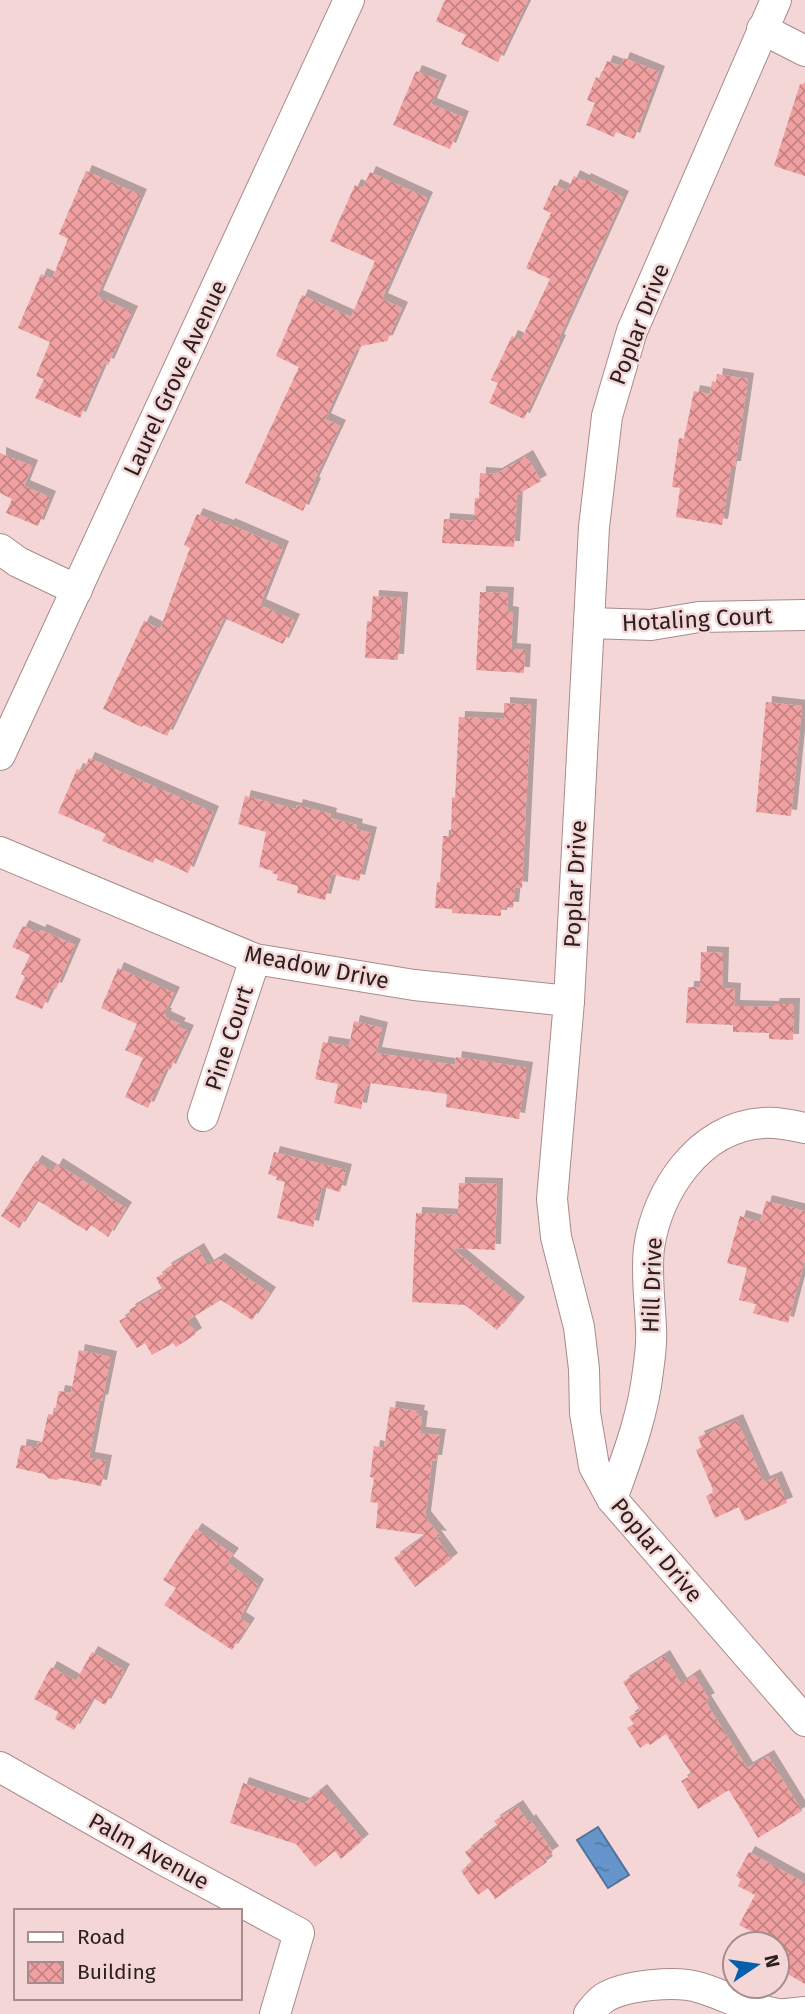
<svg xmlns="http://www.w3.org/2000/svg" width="805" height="2014" viewBox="0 0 805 2014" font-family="'Fira Sans',sans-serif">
	<defs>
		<pattern id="water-ripples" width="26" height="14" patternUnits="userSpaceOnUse" patternTransform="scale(1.75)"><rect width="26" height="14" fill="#6595cb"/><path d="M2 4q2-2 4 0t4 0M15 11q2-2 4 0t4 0" fill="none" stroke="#5379a4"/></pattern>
		<pattern id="building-cross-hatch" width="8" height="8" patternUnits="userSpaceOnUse" patternTransform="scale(1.75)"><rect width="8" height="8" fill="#f1a0a1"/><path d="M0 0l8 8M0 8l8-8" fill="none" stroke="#c38283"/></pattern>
		<filter id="shadow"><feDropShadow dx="6" dy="-6" stdDeviation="0" flood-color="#0004"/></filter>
	</defs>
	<rect width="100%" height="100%" fill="#f5d6d6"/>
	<path fill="url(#water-ripples)" stroke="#547298" stroke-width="2" d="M 598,1827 L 629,1875 L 608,1888 L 577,1840 Z"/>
	<g fill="url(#building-cross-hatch)" filter="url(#shadow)">
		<path d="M 445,0 L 528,0 L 498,62 L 461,44 L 466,35 L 436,21 Z"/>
		<path d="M 624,58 L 659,72 L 634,139 L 616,132 L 614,137 L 586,125 L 595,103 L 587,100 L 596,77 L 600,79 L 607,61 L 621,66 Z"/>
		<path d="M 416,71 L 441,81 L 431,104 L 463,117 L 450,149 L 393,125 Z"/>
		<path d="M 800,84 L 805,84 L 805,176 L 774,166 Z"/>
		<path d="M 86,171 L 141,195 L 97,296 L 132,312 L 108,365 L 104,363 L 80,418 L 35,398 L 44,379 L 36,376 L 50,342 L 18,328 L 41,274 L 52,279 L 68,239 L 59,234 Z"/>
		<path d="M 370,172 L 427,198 L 382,299 L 402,308 L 387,341 L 361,346 L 359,350 L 357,348 L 325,419 L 340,426 L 313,483 L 315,484 L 303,511 L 245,483 L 299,367 L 276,356 L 302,295 L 351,317 L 375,261 L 330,241 L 355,185 L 363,188 Z"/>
		<path d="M 574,176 L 584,181 L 585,179 L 623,197 L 558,340 L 560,341 L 524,419 L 489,403 L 498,383 L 491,380 L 512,336 L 521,340 L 550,279 L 526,268 L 551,213 L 543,209 L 554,185 L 567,191 Z"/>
		<path d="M 717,374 L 748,379 L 735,467 L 731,467 L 722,525 L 676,517 L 680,488 L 672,487 L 679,438 L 684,439 L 694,391 L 710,394 L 712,381 L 716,382 Z"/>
		<path d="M 0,453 L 32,466 L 24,486 L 50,497 L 38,526 L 6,513 L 12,499 L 0,493 Z"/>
		<path d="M 527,456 L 541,481 L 517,495 L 514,547 L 442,543 L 444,519 L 474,521 L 475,498 L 479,498 L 480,473 L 496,474 Z"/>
		<path d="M 197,514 L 228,526 L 229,524 L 283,547 L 260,605 L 294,620 L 283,644 L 224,618 L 167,736 L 143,725 L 142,727 L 103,709 L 144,621 L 160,629 L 190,548 L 184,545 Z"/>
		<path d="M 480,592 L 508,593 L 507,612 L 513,613 L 511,649 L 525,650 L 524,673 L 476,670 Z"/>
		<path d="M 373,596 L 402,598 L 398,660 L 365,658 L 367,621 L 371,622 Z"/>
		<path d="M 766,702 L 802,706 L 791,816 L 756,812 Z"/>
		<path d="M 504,703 L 531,705 L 522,888 L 515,887 L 513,908 L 501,907 L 501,916 L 452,913 L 452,909 L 435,908 L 437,882 L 440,882 L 443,836 L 451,836 L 452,797 L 455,798 L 459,717 L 504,719 Z"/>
		<path d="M 89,758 L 213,812 L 188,873 L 155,858 L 153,863 L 102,841 L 106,834 L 58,813 L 77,769 L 83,771 Z"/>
		<path d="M 245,796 L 296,809 L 297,805 L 331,814 L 330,818 L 357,825 L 356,829 L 371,833 L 359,881 L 332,874 L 325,900 L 297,893 L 298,886 L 277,880 L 278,875 L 272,873 L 273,871 L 259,867 L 266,832 L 238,824 Z"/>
		<path d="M 23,926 L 39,933 L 41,930 L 75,945 L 56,989 L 52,987 L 42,1009 L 15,998 L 25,976 L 21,974 L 30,955 L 12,947 Z"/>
		<path d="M 701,952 L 723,953 L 722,988 L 735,989 L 734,1006 L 773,1007 L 774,1004 L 794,1004 L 793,1040 L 769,1039 L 769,1033 L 733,1032 L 733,1025 L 686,1023 L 688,987 L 700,987 Z"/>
		<path d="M 118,968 L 174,993 L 164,1014 L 166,1014 L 165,1017 L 180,1024 L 178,1027 L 188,1031 L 170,1070 L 166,1068 L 148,1108 L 125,1097 L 143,1058 L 125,1050 L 137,1024 L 101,1008 Z"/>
		<path d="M 354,1021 L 382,1028 L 376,1053 L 455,1065 L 456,1057 L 527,1068 L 519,1119 L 446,1107 L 447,1094 L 370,1083 L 369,1089 L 365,1088 L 361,1109 L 334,1103 L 338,1084 L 315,1079 L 323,1042 L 349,1046 Z"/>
		<path d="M 274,1152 L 346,1170 L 340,1192 L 322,1187 L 313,1227 L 277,1218 L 285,1182 L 276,1180 L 277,1177 L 268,1174 Z"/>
		<path d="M 36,1161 L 53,1171 L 57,1164 L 126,1208 L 108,1237 L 91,1225 L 87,1231 L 37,1200 L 19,1228 L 1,1216 Z"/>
		<path d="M 459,1183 L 497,1184 L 495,1250 L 452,1248 L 519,1303 L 497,1330 L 465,1305 L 412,1302 L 416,1213 L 458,1215 Z"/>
		<path d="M 766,1201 L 805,1211 L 805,1259 L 788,1323 L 753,1313 L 756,1304 L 739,1300 L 747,1268 L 727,1263 L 740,1216 L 760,1222 Z"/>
		<path d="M 198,1249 L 208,1266 L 219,1259 L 270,1293 L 252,1320 L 221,1300 L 188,1320 L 196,1334 L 176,1347 L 173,1343 L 152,1355 L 145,1343 L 137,1348 L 119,1321 L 131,1314 L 129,1310 L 163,1290 L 156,1278 L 167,1271 L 165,1269 Z"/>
		<path d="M 79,1350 L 111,1357 L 102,1401 L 100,1400 L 89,1458 L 106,1461 L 101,1486 L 61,1478 L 56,1480 L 48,1478 L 44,1474 L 16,1468 L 21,1445 L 37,1448 L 38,1442 L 42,1443 L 48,1414 L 54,1415 L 59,1391 L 71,1393 Z"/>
		<path d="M 390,1407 L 419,1411 L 418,1416 L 422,1417 L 420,1433 L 440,1435 L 436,1461 L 432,1461 L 425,1517 L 441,1537 L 435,1536 L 452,1559 L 415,1587 L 394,1558 L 426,1535 L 376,1528 L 378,1503 L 370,1502 L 374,1478 L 370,1477 L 374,1446 L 384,1448 Z"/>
		<path d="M 737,1420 L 764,1482 L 776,1477 L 787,1503 L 745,1521 L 739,1507 L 715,1518 L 706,1496 L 714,1492 L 696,1450 L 702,1447 L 698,1437 Z"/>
		<path d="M 196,1529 L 233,1554 L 227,1562 L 258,1585 L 240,1618 L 249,1624 L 232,1650 L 164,1605 L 176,1588 L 163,1580 Z"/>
		<path d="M 92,1652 L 124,1670 L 105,1705 L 93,1698 L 74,1730 L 55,1719 L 58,1712 L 34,1699 L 51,1667 L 76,1681 Z"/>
		<path d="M 664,1656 L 681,1684 L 694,1675 L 709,1699 L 705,1701 L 747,1768 L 768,1756 L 802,1811 L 758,1838 L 729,1790 L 698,1809 L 681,1781 L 692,1775 L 666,1734 L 650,1745 L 648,1743 L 640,1748 L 627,1728 L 634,1724 L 629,1717 L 640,1710 L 623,1682 Z"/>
		<path d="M 243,1783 L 304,1804 L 321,1790 L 363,1840 L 341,1859 L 335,1851 L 315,1867 L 296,1844 L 230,1823 Z"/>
		<path d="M 517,1806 L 528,1822 L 530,1820 L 553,1852 L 544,1858 L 547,1862 L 495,1899 L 488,1888 L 478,1895 L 461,1871 L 472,1862 L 465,1852 L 478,1842 L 477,1841 L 498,1826 L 494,1821 Z"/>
		<path d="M 749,1852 L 805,1883 L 805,1984 L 777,1968 L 777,1944 L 739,1925 L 755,1895 L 738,1886 L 741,1879 L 736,1876 Z"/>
	</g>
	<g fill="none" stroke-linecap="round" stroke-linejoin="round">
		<g stroke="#a88b8b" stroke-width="32">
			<g id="minor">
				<path d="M 776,0 L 632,331 L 607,416 L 594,527 L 569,1001 L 552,1199 L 556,1237 L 579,1327 L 584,1369 L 585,1413 L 594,1466 L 612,1499 L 805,1721"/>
				<path d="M 762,29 L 805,51"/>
				<path d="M 0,549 L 18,562 L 77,590"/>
				<path d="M 589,623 L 651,625 L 699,617 L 805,615"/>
				<path d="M 0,755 L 349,0"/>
				<path d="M 0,852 L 255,959 L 414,985 L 569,1001"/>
				<path d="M 203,1116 L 255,959"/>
				<path d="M 612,1499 C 627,1457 643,1416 648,1371 C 650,1357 652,1342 651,1328 C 650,1302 646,1275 649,1248 C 657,1191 699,1127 763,1123 C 777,1122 791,1125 805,1128"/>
				<path d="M 0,1767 L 160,1858 L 299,1933 L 275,2014"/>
				<path d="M 589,2014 C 593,2009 598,2002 604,1998 C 625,1985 677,1980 701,1988 C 727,1996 751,2010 779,2014"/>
				<path d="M 786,2014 L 805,2012"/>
			</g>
		</g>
		<use href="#minor" stroke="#fff" stroke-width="30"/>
	</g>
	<g text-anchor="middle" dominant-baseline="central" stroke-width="5" stroke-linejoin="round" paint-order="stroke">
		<g font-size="23" fill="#2b2020" stroke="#f5d6d6">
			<text transform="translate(639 324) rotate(-69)">Poplar Drive</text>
			<text transform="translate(175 378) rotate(-65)">Laurel Grove Avenue</text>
			<text transform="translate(697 619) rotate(-3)">Hotaling Court</text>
			<text transform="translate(575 884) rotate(-87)">Poplar Drive</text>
			<text transform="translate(317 967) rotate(11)">Meadow Drive</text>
			<text transform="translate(229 1038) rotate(-72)">Pine Court</text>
			<text transform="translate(652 1285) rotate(-88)">Hill Drive</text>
			<text transform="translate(657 1550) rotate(50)">Poplar Drive</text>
			<text transform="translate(149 1851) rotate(29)">Palm Avenue</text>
		</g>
	</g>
	<rect x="14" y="1909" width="228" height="91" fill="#f5d6d6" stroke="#a48d8d" stroke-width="2"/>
	<rect x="28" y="1932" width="35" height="10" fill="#ffffff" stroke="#a48d8d" stroke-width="2"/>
	<text x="77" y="1944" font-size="21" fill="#2b2020">Road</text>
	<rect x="28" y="1962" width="35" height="21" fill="url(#building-cross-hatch)" stroke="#a48d8d" stroke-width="2"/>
	<text x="77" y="1979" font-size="21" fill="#2b2020">Building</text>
	<g transform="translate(756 1965) rotate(77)"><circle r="33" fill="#f5d6d6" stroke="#a48d8d" stroke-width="2"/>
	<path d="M0-5L12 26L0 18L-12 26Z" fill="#0460ad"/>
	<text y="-10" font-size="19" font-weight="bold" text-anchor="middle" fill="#2b2020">N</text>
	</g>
</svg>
